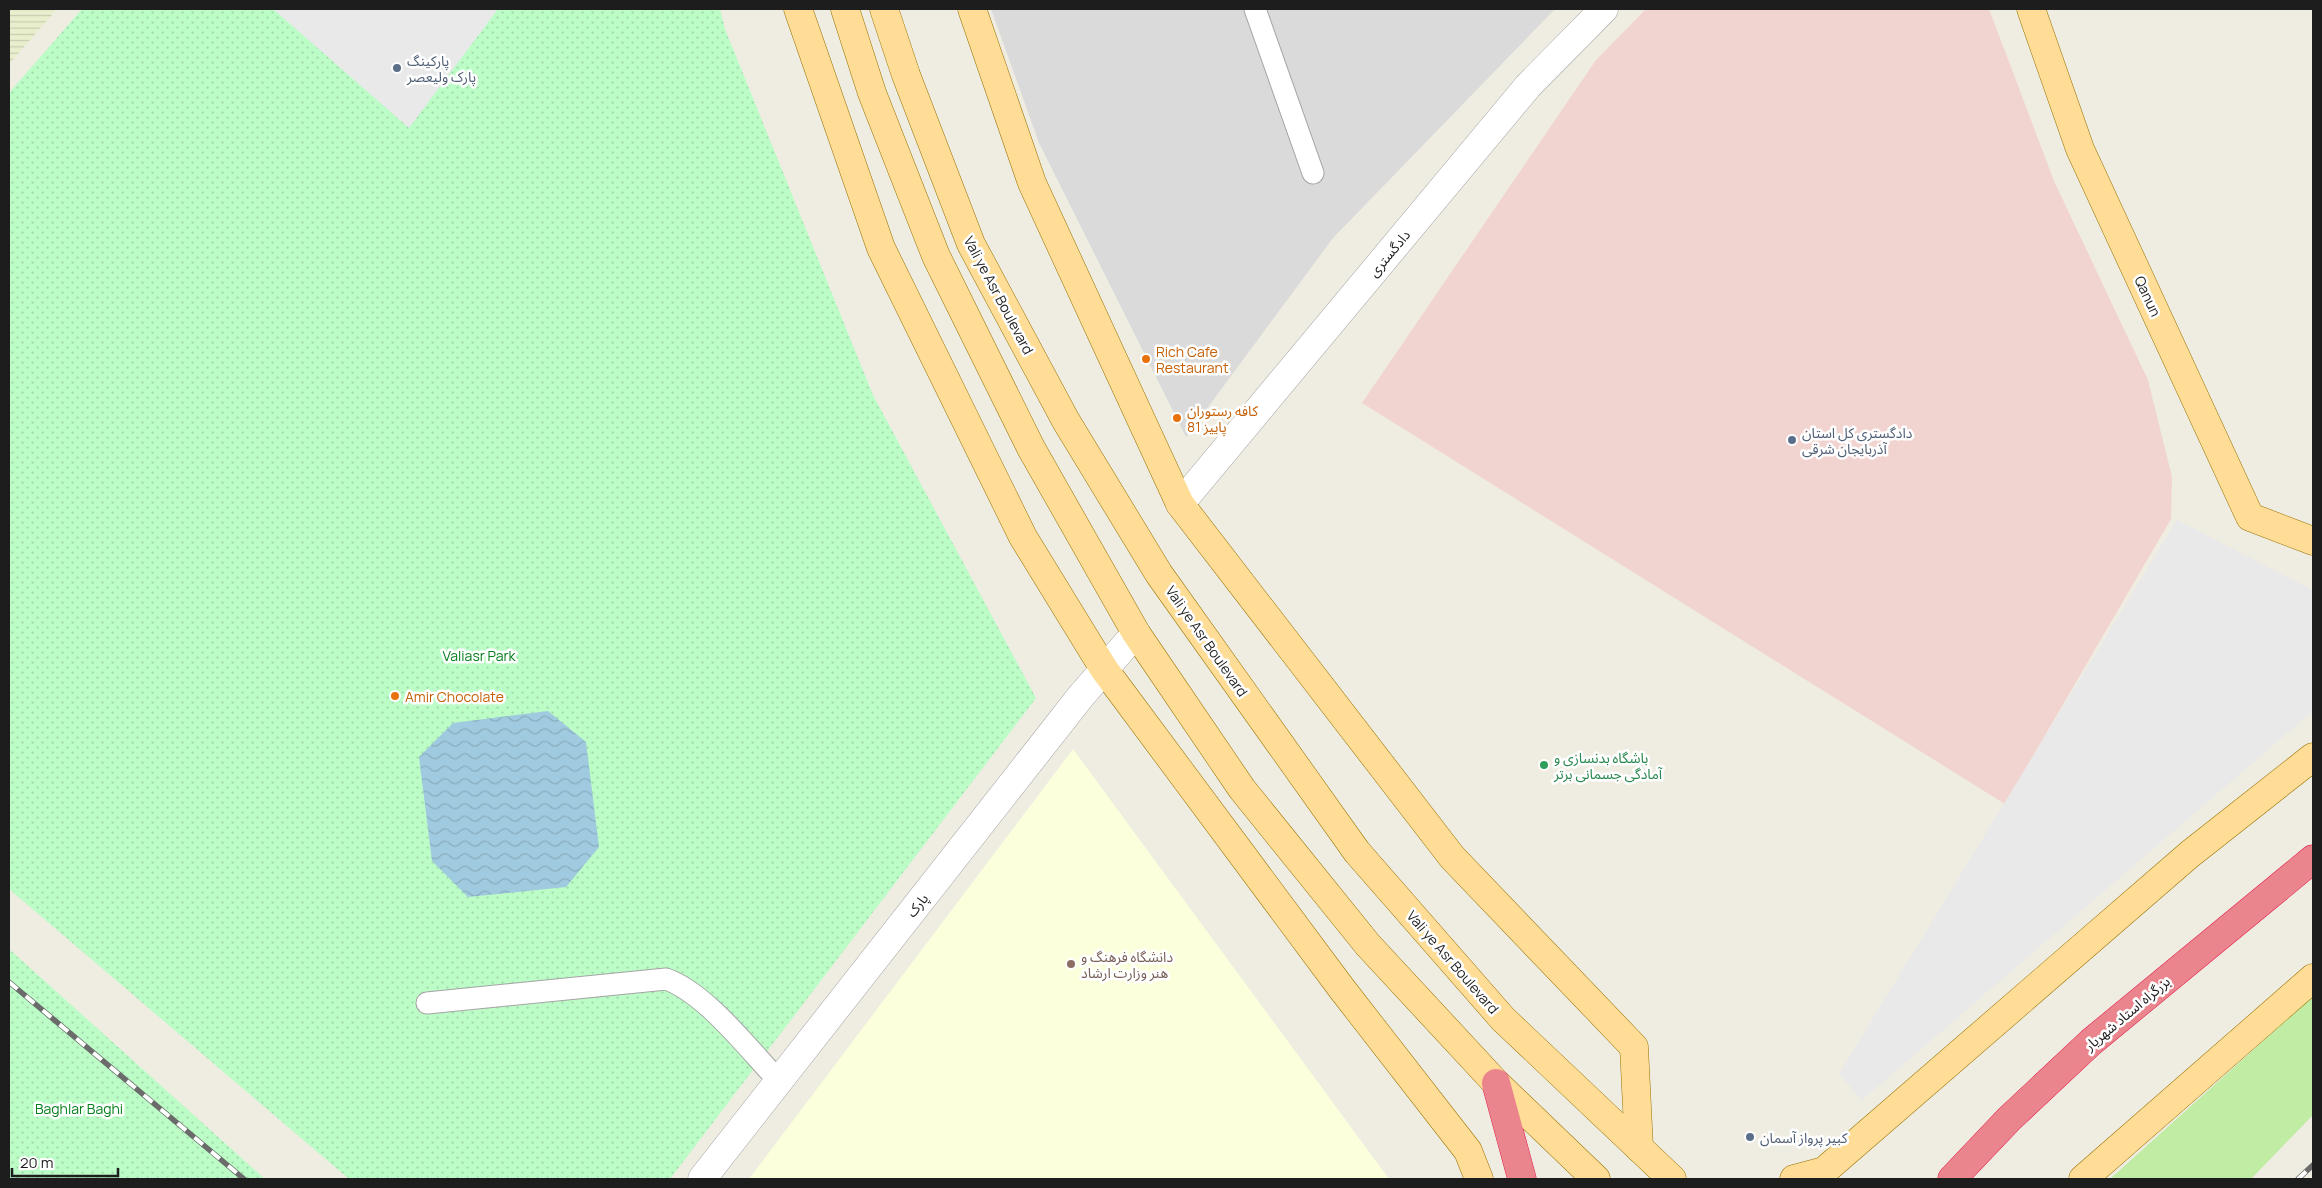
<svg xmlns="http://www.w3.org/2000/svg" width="2322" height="1188" viewBox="0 0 2322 1188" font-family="Manrope,'Noto Sans Arabic',sans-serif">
	<defs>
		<pattern id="farmland-rules" width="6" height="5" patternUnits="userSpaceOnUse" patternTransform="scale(1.25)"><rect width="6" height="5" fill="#e9efcc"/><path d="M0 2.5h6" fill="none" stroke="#c7ccaf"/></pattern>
		<pattern id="park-dots" width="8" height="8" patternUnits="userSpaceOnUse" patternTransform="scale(1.25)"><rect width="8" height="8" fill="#bcfcc7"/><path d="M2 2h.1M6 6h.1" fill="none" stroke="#a1d8aa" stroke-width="1.8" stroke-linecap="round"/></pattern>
		<pattern id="water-waves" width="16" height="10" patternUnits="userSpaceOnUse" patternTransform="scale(1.25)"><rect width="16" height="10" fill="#a0cadf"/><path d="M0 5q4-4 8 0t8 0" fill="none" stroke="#89adbf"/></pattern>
	</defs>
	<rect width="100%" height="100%" fill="#efece2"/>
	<path fill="#dbdada" d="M 991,9 L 1555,9 L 1333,238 L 1186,437 L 1039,143 Z"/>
	<path fill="#f1d4d0" d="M 1646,9 L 1989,9 L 2054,181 L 2148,380 L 2172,477 L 2171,519 L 2005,804 L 1362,403 L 1596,60 Z"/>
	<path fill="#fbffdb" d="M 1073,749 L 1389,1179 L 749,1179 Z"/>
	<path fill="url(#farmland-rules)" d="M 9,9 L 57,9 L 9,64 Z"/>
	<path fill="#c0eca4" d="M 2313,996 L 2313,1115 L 2251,1179 L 2110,1179 Z"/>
	<g fill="url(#park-dots)">
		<path d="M 82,9 L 720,9 L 725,29 L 873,395 L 1036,698 L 670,1179 L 349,1179 L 9,889 L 9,93 Z"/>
		<path d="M 9,949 L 265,1179 L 9,1179 Z"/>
	</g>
	<g fill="#e9e9e9">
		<path d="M 273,9 L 498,9 L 409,128 Z"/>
		<path d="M 2177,520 L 2313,590 L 2313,711 L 1862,1100 L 1839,1074 Z"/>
	</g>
	<path fill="url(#water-waves)" d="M 548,711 L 586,742 L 599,847 L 566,887 L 468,897 L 432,861 L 419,757 L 453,723 Z"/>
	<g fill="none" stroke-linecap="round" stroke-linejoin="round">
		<g stroke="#a4a4a4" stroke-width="23">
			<g id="lane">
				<path d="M 1255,9 L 1313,173"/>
				<path d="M 427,1003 L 666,979 C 706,993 749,1050 779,1081"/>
			</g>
		</g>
		<g stroke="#a4a4a4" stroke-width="29">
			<g id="street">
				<path d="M 1180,504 L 1528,86 L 1604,9"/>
				<path d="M 702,1179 L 1081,696 L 1136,633"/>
			</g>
		</g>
		<g stroke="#967300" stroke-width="29">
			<g id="primary">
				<path d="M 798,9 L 881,248 L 1023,537 L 1104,669 L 1342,989 L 1468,1151 L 1479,1179"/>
				<path d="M 845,9 L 872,93 L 936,256 L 1031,448 L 1136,633 L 1242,789 L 1368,945 L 1496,1083 L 1596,1179"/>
				<path d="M 884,9 L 906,75 L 971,244 L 1066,421 L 1159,574 L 1357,852 L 1503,1019 L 1672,1179"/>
				<path d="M 972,9 L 1032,183 L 1180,504 L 1452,857 L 1634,1047 L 1639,1148"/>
				<path d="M 2031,9 L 2080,149 L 2250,517 L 2313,541"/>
				<path d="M 1794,1179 L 1824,1171 L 2190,854 L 2313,757"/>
				<path d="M 2083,1179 L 2313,978"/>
			</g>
		</g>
		<g stroke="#e11b4a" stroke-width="29">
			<g id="highway">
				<path d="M 1496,1083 L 1522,1179"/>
				<path d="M 1952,1179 L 2009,1119 L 2091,1042 L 2313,859"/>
			</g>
		</g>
		<use href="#lane" stroke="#fff" stroke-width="21"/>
		<use href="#street" stroke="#fff" stroke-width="28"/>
		<use href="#primary" stroke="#ffdd97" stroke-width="28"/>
		<use href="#highway" stroke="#eb858d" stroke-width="28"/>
		<g stroke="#6b6b6b" stroke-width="5.5">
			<g id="rail">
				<path d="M 9,982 L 244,1179"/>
				<path d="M 2298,1179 L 2313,1165"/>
			</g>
		</g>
		<use href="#rail" stroke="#fff" stroke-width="4" stroke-dasharray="11" stroke-linecap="butt"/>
	</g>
	<g fill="#5c6f8a" stroke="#fff" stroke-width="2">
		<circle cx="397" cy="68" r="5"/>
		<circle cx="1792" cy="440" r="5"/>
		<circle cx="1750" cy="1137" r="5"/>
	</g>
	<g fill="#e8710a" stroke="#fff" stroke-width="2">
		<circle cx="1146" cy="359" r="5"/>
		<circle cx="1177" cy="418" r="5"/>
		<circle cx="395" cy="696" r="5"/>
	</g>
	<circle fill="#2e9e5b" stroke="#fff" stroke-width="2" cx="1544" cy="765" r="5"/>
	<circle fill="#8d6e63" stroke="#fff" stroke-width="2" cx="1071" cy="964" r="5"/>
	<g text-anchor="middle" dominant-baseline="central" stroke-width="5" stroke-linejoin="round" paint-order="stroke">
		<g font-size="14" fill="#4e5e75" stroke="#fff" text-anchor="start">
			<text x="407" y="60">پارکینگ<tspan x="407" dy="16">پارک ولیعصر</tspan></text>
			<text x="1802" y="432">دادگستری کل استان<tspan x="1802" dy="16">آذربایجان شرقی</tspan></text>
			<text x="1760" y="1137">کبیر پرواز آسمان</text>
		</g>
		<g font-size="14" fill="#1d1d1d" stroke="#fff">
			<text transform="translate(1389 253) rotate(-50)">دادگستری</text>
			<text transform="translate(999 295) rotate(62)">Vali ye Asr Boulevard</text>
			<text transform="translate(2148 296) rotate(65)">Qanun</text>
			<text transform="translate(1207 641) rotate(55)">Vali ye Asr Boulevard</text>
			<text transform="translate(917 905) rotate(-52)">پارک</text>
			<text transform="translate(1453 962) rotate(49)">Vali ye Asr Boulevard</text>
			<text transform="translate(2127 1013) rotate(-40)">بزرگراه استاد شهریار</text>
		</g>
		<g font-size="14" fill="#c56008" stroke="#fff" text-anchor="start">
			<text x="1156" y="351">Rich Cafe<tspan x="1156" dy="16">Restaurant</tspan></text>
			<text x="1187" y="410">کافه رستوران<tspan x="1187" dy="16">پاییز 81</tspan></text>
			<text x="405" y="696">Amir Chocolate</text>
		</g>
		<g font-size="14" fill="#06801c" stroke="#fff">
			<text x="479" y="655">Valiasr Park</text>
			<text x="79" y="1108">Baghlar Baghi</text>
		</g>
		<g font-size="14" fill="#27864d" stroke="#fff" text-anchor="start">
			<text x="1554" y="757">باشگاه بدنسازی و<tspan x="1554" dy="16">آمادگی جسمانی برتر</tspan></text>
		</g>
		<g font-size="14" fill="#785e54" stroke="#fff" text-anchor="start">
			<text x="1081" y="956">دانشگاه فرهنگ و<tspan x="1081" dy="16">هنر وزارت ارشاد</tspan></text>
		</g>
	</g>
	<rect width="2322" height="1188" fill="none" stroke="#1d1d1d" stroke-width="20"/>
	<path d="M12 1168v8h106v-8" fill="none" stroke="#1d1d1d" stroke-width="2.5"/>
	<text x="20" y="1168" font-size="15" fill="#1d1d1d" stroke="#ffffff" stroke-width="4" paint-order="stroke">20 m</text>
</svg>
